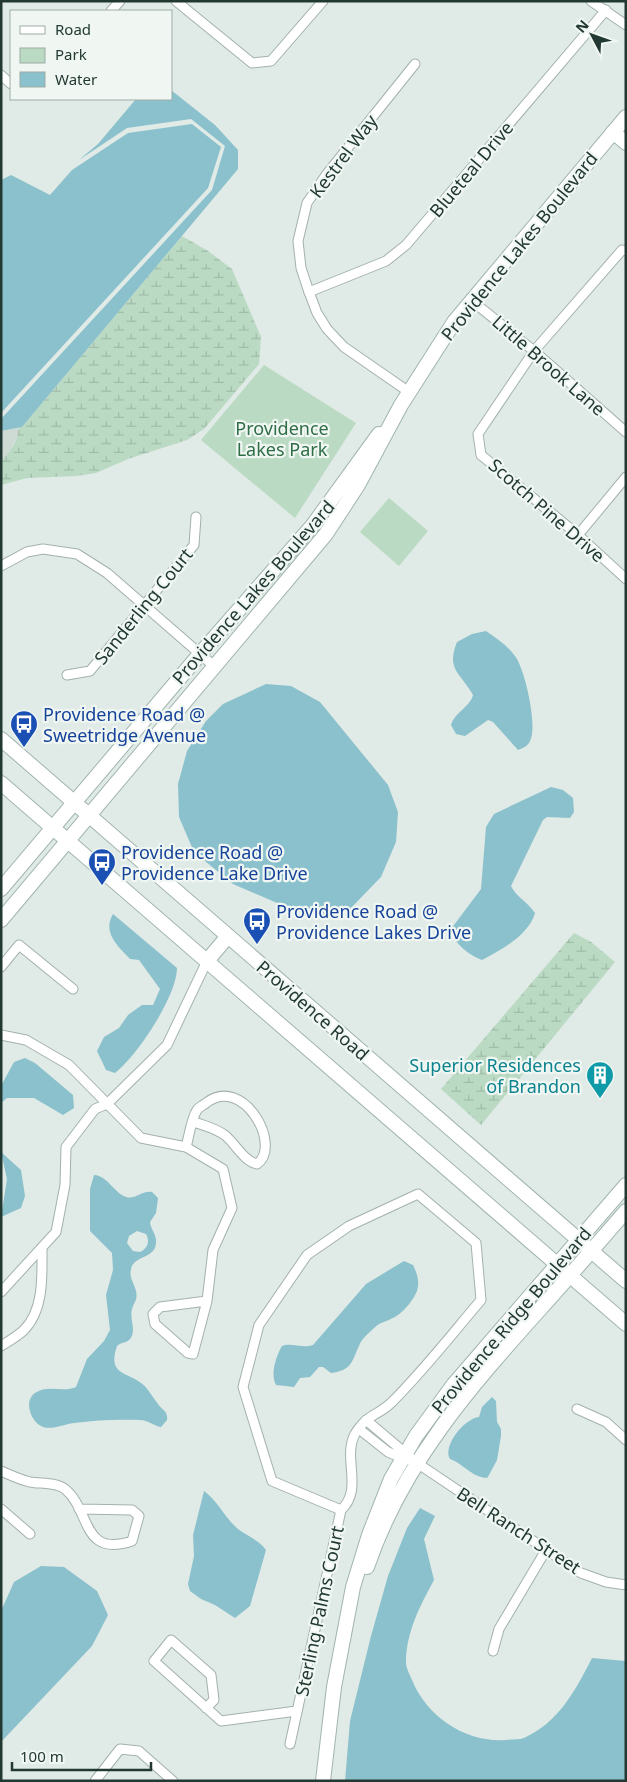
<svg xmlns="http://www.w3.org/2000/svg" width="627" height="1782" viewBox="0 0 627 1782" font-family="'Noto Sans',sans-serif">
	<defs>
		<pattern id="wetland-marsh" width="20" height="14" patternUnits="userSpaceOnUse" patternTransform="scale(1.25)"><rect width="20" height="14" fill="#badac3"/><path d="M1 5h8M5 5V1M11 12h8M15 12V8" fill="none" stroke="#a0bca8"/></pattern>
	</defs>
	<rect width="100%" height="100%" fill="#e0eae6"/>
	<path fill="#cedad4" d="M 18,428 L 19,433 L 7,456 L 1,461 L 1,431 Z"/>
	<g fill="url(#wetland-marsh)">
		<path d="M 182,236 L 208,251 L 232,269 L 261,337 L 259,364 L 204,429 L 187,440 L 128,459 L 96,473 L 76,476 L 27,478 L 1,485 L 1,461 C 9,454 20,438 18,428 L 22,427 Z"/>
		<path d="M 574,933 L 591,942 L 615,962 L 481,1125 L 441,1089 Z"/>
	</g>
	<g fill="#badac3">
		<path d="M 264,365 L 356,423 L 295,518 L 201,440 Z"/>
		<path d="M 389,498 L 428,531 L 399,566 L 360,532 Z"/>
	</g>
	<g fill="#8bc1cc" fill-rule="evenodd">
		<path d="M 171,90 L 215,125 L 238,150 L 238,169 L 22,427 L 1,431 L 1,419 L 212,190 L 225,146 L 191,119 L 127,128 L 79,160 L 98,144 L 136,99 L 171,99 Z"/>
		<path d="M 192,124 L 221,147 L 208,188 L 1,413 L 1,180 L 11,175 L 50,195 L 72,170 L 128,133 Z"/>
		<path d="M 486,631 C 496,638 507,645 515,656 C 525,669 538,727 530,741 C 528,746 523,748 518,750 L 493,722 L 488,720 L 465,736 L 456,734 L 451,725 C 455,712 470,707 473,695 C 460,672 446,670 457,642 L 472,634 Z"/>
		<path d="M 266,684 L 291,686 L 320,702 L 388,785 L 398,812 L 396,842 L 381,877 L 349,910 L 328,917 L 298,912 L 233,884 L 194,852 L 179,817 L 178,784 L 187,751 L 206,721 L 223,704 Z"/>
		<path d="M 551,787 L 563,790 L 573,798 L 574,812 L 570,818 L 547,817 L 543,820 L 511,886 C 516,897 528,902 535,913 C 529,935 501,950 482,960 C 469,955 453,943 451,929 L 481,889 L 486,827 L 494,814 Z"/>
		<path d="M 113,914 L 177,968 C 177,996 137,1056 115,1073 L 106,1070 L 97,1051 L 104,1037 L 119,1028 L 128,1015 L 142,1005 L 153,1005 L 160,989 L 139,960 L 130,959 C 118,946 102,933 113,914 Z"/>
		<path d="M 25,1058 L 35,1063 L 73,1095 L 74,1108 L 63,1115 L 34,1098 L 7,1098 L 1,1103 L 1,1086 L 14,1062 Z"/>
		<path d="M 1,1152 L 21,1170 L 25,1196 L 21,1208 L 1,1217 L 7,1179 Z"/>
		<path d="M 94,1175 C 108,1176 114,1193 126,1197 C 135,1200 142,1190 152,1192 L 158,1198 L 156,1213 L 150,1222 C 151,1230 157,1235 156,1243 C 155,1259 134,1255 131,1269 C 129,1278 134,1283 136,1291 C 138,1300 134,1302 132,1309 C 129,1318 137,1331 130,1339 C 127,1343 121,1342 117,1346 C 107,1375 127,1372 141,1383 C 149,1389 152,1397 158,1404 C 163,1411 168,1411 167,1420 L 161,1427 C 154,1426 148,1420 140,1420 C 119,1419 95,1420 74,1423 C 64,1424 53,1430 43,1427 C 31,1423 23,1401 35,1393 C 48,1384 63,1393 76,1387 L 87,1359 L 104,1341 L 110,1330 L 106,1295 L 113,1270 L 112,1253 L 90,1231 L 90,1189 ZM 137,1231 L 146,1234 C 150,1241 148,1248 140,1252 L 133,1251 L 127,1243 L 129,1236 Z"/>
		<path d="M 404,1261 L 413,1265 C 417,1273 420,1282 417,1291 C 414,1299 405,1310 398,1315 C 390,1321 381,1321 374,1328 C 369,1333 361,1339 359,1346 C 351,1363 352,1370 331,1373 L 323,1367 L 319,1367 L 310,1377 L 300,1378 L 294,1387 L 276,1385 C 270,1375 276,1356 282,1346 C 291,1342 302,1349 313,1345 L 366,1284 Z"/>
		<path d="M 492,1397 L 496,1401 L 497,1422 L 501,1429 L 501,1436 L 497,1460 L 489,1475 L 487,1478 C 471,1477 464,1464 450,1459 C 442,1446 465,1418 479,1417 L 482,1407 Z"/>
		<path d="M 204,1491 C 218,1501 224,1517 238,1529 C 247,1536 259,1540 266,1550 L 250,1606 L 235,1618 L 215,1605 L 201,1599 L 190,1591 L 188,1584 L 194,1556 L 193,1535 Z"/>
		<path d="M 420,1508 L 435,1516 L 424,1539 L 434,1580 C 420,1606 406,1632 406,1663 C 406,1668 410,1675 412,1680 C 427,1717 466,1743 506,1740 C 512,1739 519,1740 524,1738 C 559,1722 575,1691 592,1658 L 626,1661 L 626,1781 L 345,1781 L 350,1721 L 371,1636 L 388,1576 L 407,1528 Z"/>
		<path d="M 41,1566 L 64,1567 L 97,1591 L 108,1615 L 92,1646 L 1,1742 L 1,1611 L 14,1582 Z"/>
	</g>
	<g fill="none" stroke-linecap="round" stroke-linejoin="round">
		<g stroke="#a3b1ad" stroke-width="11">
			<g id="street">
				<path d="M 176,1 L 252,63 L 271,61 L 323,1"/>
				<path d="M 591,1 L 626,25"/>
				<path d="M 111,11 L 120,1"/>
				<path d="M 1,75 L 11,84"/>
				<path d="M 626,251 L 622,250 L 534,351 L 478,434 L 481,455 L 578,535 L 626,579"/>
				<path d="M 309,292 L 386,261 L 406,245 L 606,10"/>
				<path d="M 471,300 L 534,351 L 626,432"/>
				<path d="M 409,392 L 344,347 L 327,329 L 317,313 L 309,292 L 301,268 L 298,241 L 307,203 L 326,175 L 415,64"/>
				<path d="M 578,535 L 626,477"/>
				<path d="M 1,566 L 27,552 L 43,549 L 77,554 L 107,573 L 215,667"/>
				<path d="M 67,675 L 90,671 L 194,545 L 196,517"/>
				<path d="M 1,967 L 19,945 L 73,989"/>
				<path d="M 1,1035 L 26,1040 L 69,1065 L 141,1138 L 186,1147 L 223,1169 L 232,1208 L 213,1250 L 207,1301 L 193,1354 L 188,1353 L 155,1324 L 153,1314 L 160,1307 L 207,1301"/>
				<path d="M 186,1147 C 189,1137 191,1119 197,1110 C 199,1107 204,1105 206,1103 C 243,1074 283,1146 257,1164 C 244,1161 236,1145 226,1136 C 216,1128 205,1126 194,1122"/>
				<path d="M 418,1194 L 476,1243 L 481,1300 C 452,1334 424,1370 392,1402 C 378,1416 368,1413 355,1434 C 342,1458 364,1489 341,1510 L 272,1481 L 243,1387 L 259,1325 L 307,1255 L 349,1226 Z"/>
				<path d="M 1,1292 L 56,1232 L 65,1185 L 66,1147 L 95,1109 L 107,1104 L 167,1045 L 207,961"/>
				<path d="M 1,1346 C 9,1341 18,1336 24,1330 C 44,1310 42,1276 42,1250"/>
				<path d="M 577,1409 L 606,1422 L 626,1440"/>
				<path d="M 366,1420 L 417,1463 L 581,1573 L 606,1582 L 626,1585"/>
				<path d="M 359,1429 L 388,1452 L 407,1460"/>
				<path d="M 1,1471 C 10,1475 21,1480 30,1482 C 41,1484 56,1482 65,1489 C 91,1510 81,1558 132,1541 L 139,1516 L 132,1510 L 79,1509"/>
				<path d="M 1,1509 L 30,1534"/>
				<path d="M 493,1651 L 499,1629 L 546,1550"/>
				<path d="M 206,1708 L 214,1700 L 211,1675 L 171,1640 L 154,1661 L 221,1721 L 297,1711"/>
				<path d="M 290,1744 L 341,1510"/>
				<path d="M 95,1781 L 120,1749 L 139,1751 L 173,1781"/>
			</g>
		</g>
		<g stroke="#a0b5ad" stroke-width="16">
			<g id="secondary">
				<path d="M 613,132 L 626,143"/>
				<path d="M 1,739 L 626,1281"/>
				<path d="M 1,783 L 626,1324"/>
				<path d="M 1,889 L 200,654 L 313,525 L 379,434"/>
				<path d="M 1,920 L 326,534 L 358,485 L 401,405 L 454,322 L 626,117"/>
				<path d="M 207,961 L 228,936"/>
				<path d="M 367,1567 C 402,1464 470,1387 541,1308 C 570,1276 598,1243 626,1211"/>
				<path d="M 323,1781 L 334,1687 L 353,1587 L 369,1535 L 391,1479 L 416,1436 L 454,1384 L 626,1185"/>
			</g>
		</g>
		<use href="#street" stroke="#fff" stroke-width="9"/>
		<use href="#secondary" stroke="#fff" stroke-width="14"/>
	</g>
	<defs>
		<g id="bus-pin" transform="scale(1.4375)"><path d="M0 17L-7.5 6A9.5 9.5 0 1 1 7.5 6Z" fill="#1a4fb4" stroke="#f0f7f3"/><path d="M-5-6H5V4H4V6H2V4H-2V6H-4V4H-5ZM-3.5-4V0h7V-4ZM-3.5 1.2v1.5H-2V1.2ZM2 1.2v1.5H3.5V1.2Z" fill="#fff"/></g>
		<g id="building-pin" transform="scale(1.4375)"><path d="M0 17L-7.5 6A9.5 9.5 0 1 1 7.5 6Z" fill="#0f9aa8" stroke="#f0f7f3"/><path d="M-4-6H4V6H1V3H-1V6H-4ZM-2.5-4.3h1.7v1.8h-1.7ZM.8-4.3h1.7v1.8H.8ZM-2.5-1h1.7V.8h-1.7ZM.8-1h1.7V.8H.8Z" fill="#fff"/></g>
	</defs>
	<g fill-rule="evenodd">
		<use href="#bus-pin" x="24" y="724"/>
		<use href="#bus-pin" x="102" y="862"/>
		<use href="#bus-pin" x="257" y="921"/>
		<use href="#building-pin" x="600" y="1075"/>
	</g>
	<g text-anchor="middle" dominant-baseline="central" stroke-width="4.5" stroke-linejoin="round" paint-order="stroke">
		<g font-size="18" fill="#223933" stroke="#f0f7f3">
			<text transform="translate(343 156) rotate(-53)">Kestrel Way</text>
			<text transform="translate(471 169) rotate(-50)">Blueteal Drive</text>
			<text transform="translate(519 246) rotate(-51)">Providence Lakes Boulevard</text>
			<text transform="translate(549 365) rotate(41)">Little Brook Lane</text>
			<text transform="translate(547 510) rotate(41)">Scotch Pine Drive</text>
			<text transform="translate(253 592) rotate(-49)">Providence Lakes Boulevard</text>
			<text transform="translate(143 606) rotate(-51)">Sanderling Court</text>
			<text transform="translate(313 1010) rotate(41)">Providence Road</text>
			<text transform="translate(511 1320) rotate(-50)">Providence Ridge Boulevard</text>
			<text transform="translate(519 1530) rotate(33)">Bell Ranch Street</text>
			<text transform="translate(319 1611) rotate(-78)">Sterling Palms Court</text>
		</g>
		<g font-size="18" fill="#2f6d47" stroke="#f0f7f3">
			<text x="282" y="428">Providence<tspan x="282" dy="21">Lakes Park</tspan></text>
		</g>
		<g font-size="18" fill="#164399" stroke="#f0f7f3" text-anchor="start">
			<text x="43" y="714">Providence Road @<tspan x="43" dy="21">Sweetridge Avenue</tspan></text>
			<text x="121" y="852">Providence Road @<tspan x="121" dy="21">Providence Lake Drive</tspan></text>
			<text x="276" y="911">Providence Road @<tspan x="276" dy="21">Providence Lakes Drive</tspan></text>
		</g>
		<g font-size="18" fill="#0d838f" stroke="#f0f7f3" text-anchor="end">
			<text x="581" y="1065">Superior Residences<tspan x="581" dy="21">of Brandon</tspan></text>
		</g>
	</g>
	<rect width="627" height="1782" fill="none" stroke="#223933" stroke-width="5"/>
	<rect x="10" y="10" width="162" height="90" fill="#f0f7f3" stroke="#9eaba6"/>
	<rect x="20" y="26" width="25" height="8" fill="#ffffff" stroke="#9eaba6"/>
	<text x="55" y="35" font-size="15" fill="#223933">Road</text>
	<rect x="20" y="48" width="25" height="15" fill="#badac3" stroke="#9eaba6"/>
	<text x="55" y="60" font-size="15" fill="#223933">Park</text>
	<rect x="20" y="72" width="25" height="15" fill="#8bc1cc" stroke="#9eaba6"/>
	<text x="55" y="85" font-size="15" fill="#223933">Water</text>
	<g transform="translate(592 35) rotate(311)" stroke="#f0f7f3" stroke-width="4" paint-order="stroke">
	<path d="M0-4L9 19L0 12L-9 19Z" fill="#223933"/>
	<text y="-8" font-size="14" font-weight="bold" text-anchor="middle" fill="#223933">N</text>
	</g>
	<path d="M12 1762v8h139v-8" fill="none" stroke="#223933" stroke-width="2.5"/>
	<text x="20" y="1762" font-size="15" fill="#223933" stroke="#f0f7f3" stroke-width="4" paint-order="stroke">100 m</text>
</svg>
